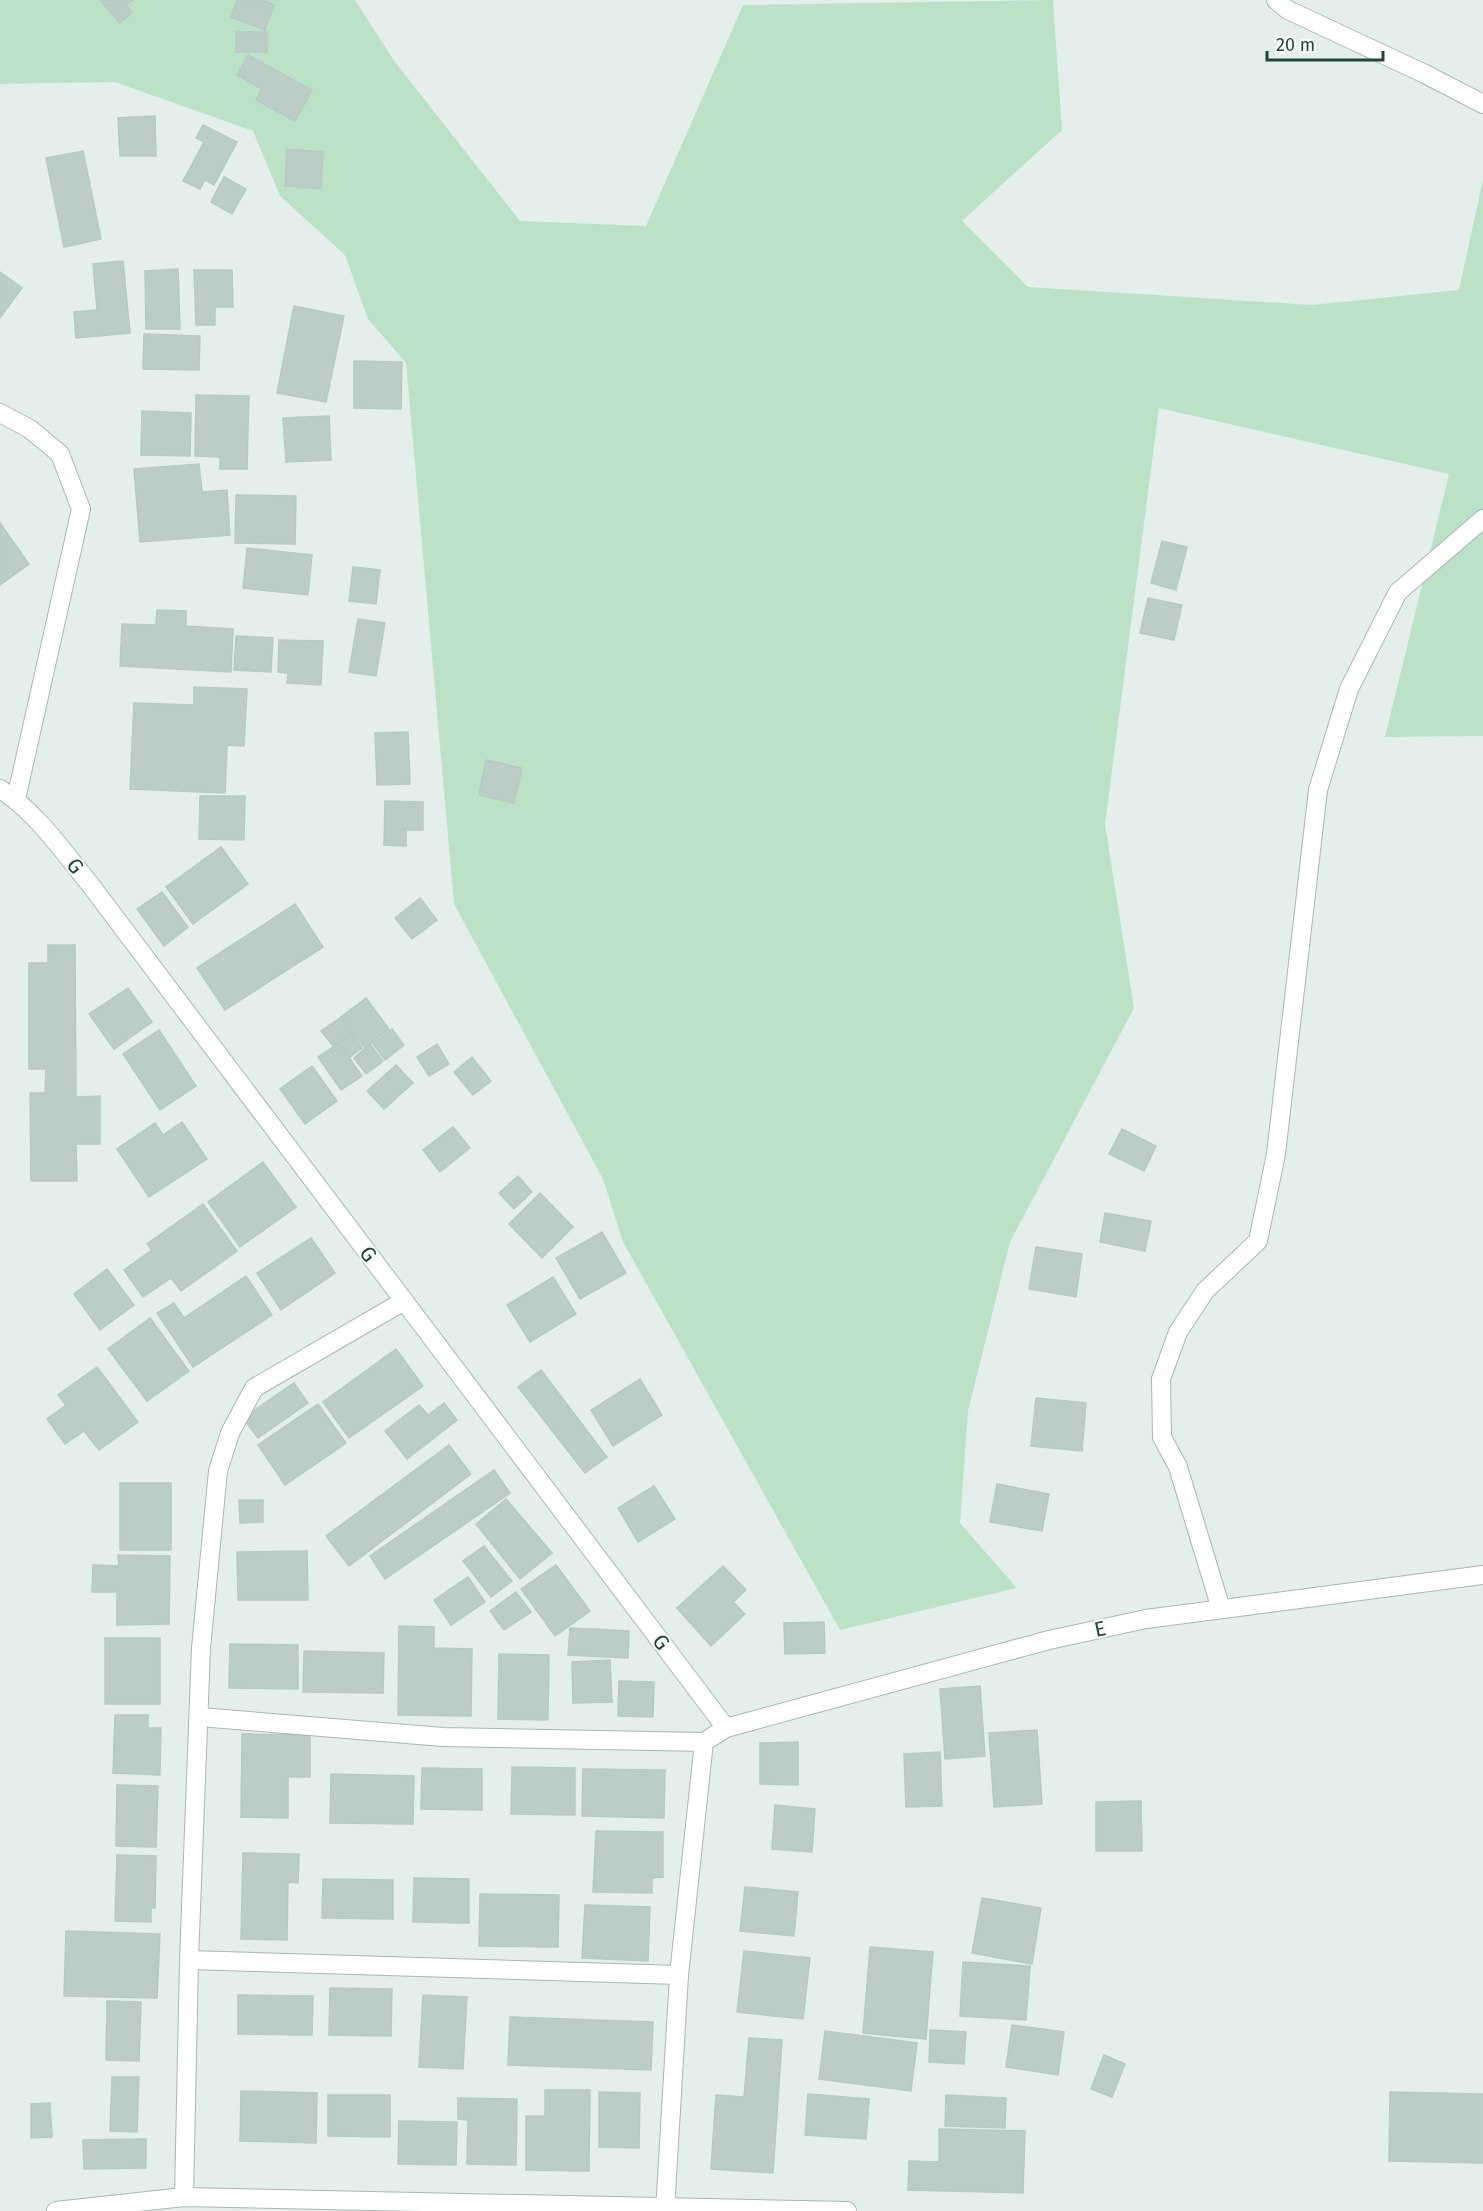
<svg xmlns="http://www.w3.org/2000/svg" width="1483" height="2211" viewBox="0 0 1483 2211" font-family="'Fira Sans',sans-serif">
	<rect width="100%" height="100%" fill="#e4efeb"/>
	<path fill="#bbe2c7" d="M 0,0 L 355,0 L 395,62 L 520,221 L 646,226 L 743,5 L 1053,0 L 1062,130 L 962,221 L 1028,287 L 1312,305 L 1459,290 L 1483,179 L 1483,736 L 1385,737 L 1449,474 L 1159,408 L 1105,824 L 1134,1008 L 1010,1242 L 968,1411 L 960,1523 L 1017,1588 L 840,1630 L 623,1242 L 603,1179 L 454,904 L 406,363 L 368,319 L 345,255 L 280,196 L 253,131 L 115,82 L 0,84 Z"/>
	<g fill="#bccdc7" stroke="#b6cac2" stroke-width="1.5">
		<path d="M 100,0 L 133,0 L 126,5 L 132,13 L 120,23 Z"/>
		<path d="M 237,0 L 262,0 L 274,5 L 265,30 L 231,17 Z"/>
		<rect x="236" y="32" width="31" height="20"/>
		<path d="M 248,55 L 312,90 L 295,121 L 256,100 L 262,89 L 237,75 Z"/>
		<path d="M 155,116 L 156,156 L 120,156 L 118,118 Z"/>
		<path d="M 203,125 L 237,142 L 214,185 L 205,180 L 200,189 L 183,181 L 204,142 L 196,138 Z"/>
		<path d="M 287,149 L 323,152 L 321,189 L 285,186 Z"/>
		<path d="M 83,151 L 101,239 L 64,247 L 46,158 Z"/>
		<path d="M 224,177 L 246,189 L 232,214 L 211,202 Z"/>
		<path d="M 123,261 L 130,333 L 76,338 L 74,312 L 97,310 L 93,264 Z"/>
		<path d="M 178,269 L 180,329 L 146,329 L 145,271 Z"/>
		<path d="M 194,270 L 232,270 L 233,307 L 215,307 L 215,325 L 196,325 Z"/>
		<path d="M 0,272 L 22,288 L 0,318 Z"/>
		<path d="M 294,306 L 344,316 L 326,402 L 277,393 Z"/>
		<path d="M 144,334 L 200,336 L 199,370 L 143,369 Z"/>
		<path d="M 354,361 L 402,362 L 401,409 L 354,408 Z"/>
		<path d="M 196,395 L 249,396 L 247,469 L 220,469 L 220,457 L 195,456 Z"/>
		<path d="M 142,411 L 191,413 L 190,456 L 141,455 Z"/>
		<path d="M 329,416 L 331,460 L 286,462 L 283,418 Z"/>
		<path d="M 199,464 L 202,492 L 227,490 L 230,535 L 140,542 L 134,469 Z"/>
		<path d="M 236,495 L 296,496 L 295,544 L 235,543 Z"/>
		<path d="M 0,523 L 29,564 L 0,585 Z"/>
		<path d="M 1162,541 L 1187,547 L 1176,590 L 1151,583 Z"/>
		<path d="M 247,548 L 312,555 L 308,595 L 243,588 Z"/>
		<path d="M 353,567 L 380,570 L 376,604 L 349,601 Z"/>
		<path d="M 1148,598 L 1182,605 L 1174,640 L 1140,633 Z"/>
		<path d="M 157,610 L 186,611 L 186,626 L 233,629 L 231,672 L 120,666 L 122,624 L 156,625 Z"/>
		<path d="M 358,619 L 385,623 L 376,676 L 349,672 Z"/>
		<path d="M 236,636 L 273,638 L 271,672 L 234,670 Z"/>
		<path d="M 279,640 L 323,641 L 321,685 L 287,683 L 288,673 L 278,672 Z"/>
		<path d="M 194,687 L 247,689 L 244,746 L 227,745 L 225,793 L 130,789 L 134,703 L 194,705 Z"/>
		<path d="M 408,732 L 410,784 L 377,785 L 375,733 Z"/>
		<path d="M 486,760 L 522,768 L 514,803 L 479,795 Z"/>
		<path d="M 200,796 L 245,796 L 244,840 L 199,839 Z"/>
		<path d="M 385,801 L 423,802 L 423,830 L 406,830 L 406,846 L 384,845 Z"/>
		<path d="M 221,847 L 248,884 L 193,924 L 166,887 Z"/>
		<path d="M 162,892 L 188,927 L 164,946 L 137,909 Z"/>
		<path d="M 420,898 L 437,920 L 412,939 L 395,918 Z"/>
		<path d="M 295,904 L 323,947 L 225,1010 L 197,968 Z"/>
		<path d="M 48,945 L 75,945 L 76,1097 L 100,1096 L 100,1144 L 76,1144 L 77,1181 L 31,1181 L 30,1093 L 45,1093 L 46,1069 L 29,1069 L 29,963 L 48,963 Z"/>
		<path d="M 128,988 L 152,1022 L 114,1049 L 89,1014 Z"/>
		<path d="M 366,998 L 389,1029 L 365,1048 L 341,1017 Z"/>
		<path d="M 340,1018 L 352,1032 L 333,1046 L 321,1031 Z"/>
		<path d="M 392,1029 L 404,1045 L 385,1060 L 373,1044 Z"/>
		<path d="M 159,1030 L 196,1086 L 160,1110 L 123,1054 Z"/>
		<path d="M 352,1033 L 362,1048 L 350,1057 L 339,1043 Z"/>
		<path d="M 339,1043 L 362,1076 L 341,1090 L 318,1057 Z"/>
		<path d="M 370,1044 L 383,1061 L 366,1074 L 354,1058 Z"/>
		<path d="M 437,1044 L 449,1064 L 429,1076 L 417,1057 Z"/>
		<path d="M 472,1057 L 491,1081 L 473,1095 L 454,1072 Z"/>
		<path d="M 396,1065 L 413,1083 L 384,1109 L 367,1091 Z"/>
		<path d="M 312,1066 L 337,1101 L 305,1124 L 280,1089 Z"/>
		<path d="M 182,1122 L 207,1159 L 149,1197 L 117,1149 L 155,1123 L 163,1135 Z"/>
		<path d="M 453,1127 L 470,1148 L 440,1172 L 423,1150 Z"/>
		<path d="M 1122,1129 L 1156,1146 L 1144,1171 L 1109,1154 Z"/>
		<path d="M 263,1162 L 296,1207 L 240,1247 L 208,1202 Z"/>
		<path d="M 518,1176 L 532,1192 L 514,1209 L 499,1193 Z"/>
		<path d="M 540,1193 L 573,1227 L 542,1258 L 509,1224 Z"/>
		<path d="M 203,1204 L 237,1251 L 181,1291 L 171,1278 L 143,1297 L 124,1270 L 152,1250 L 147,1244 Z"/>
		<path d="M 1105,1213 L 1151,1221 L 1145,1251 L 1100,1242 Z"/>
		<path d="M 602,1232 L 626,1273 L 580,1299 L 556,1258 Z"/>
		<path d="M 311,1238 L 335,1273 L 281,1310 L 257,1273 Z"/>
		<path d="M 1036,1247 L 1082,1254 L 1076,1297 L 1029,1289 Z"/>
		<path d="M 107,1269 L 134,1305 L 100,1330 L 74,1294 Z"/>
		<path d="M 246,1276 L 272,1315 L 193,1367 L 157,1313 L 174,1303 L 184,1318 Z"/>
		<path d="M 553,1277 L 576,1314 L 530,1342 L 507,1305 Z"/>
		<path d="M 150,1318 L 189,1371 L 147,1401 L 108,1349 Z"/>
		<path d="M 396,1349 L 423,1386 L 349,1438 L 323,1402 Z"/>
		<path d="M 97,1367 L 138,1422 L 99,1450 L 84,1431 L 65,1444 L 47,1419 L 66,1405 L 58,1395 Z"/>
		<path d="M 541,1370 L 607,1457 L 585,1473 L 518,1387 Z"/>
		<path d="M 640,1379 L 662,1415 L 613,1446 L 591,1410 Z"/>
		<path d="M 294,1383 L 308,1403 L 258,1438 L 243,1418 Z"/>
		<path d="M 1036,1398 L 1086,1403 L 1082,1451 L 1031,1446 Z"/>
		<path d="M 444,1403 L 457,1420 L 407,1459 L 385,1431 L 419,1405 L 428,1415 Z"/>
		<path d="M 318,1404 L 346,1443 L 285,1485 L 258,1445 Z"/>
		<path d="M 449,1445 L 471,1474 L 349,1566 L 326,1536 Z"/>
		<path d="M 494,1470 L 510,1493 L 385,1579 L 370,1556 Z"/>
		<rect x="120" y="1483" width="51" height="67"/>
		<path d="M 997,1484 L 1049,1494 L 1042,1531 L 990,1522 Z"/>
		<path d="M 654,1486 L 675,1519 L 638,1542 L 618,1508 Z"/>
		<path d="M 506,1499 L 552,1553 L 520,1579 L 476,1524 Z"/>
		<path d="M 239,1500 L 263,1500 L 263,1522 L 240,1523 Z"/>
		<path d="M 484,1546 L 512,1581 L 491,1597 L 463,1561 Z"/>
		<path d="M 307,1551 L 308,1600 L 238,1600 L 237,1552 Z"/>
		<path d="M 118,1555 L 170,1556 L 169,1624 L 117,1625 L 117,1592 L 92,1592 L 93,1565 L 119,1566 Z"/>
		<path d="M 556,1565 L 590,1611 L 555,1636 L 521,1589 Z"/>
		<path d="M 723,1566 L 746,1590 L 733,1602 L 745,1614 L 711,1646 L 677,1608 Z"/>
		<path d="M 468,1577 L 485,1602 L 451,1625 L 434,1600 Z"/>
		<path d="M 516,1592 L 531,1612 L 504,1630 L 490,1611 Z"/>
		<path d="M 824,1622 L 825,1653 L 785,1654 L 784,1623 Z"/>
		<path d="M 399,1626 L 434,1627 L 434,1648 L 472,1649 L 471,1716 L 398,1715 Z"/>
		<path d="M 570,1628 L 629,1631 L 628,1658 L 568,1655 Z"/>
		<rect x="105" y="1638" width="55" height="66"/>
		<path d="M 230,1644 L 298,1645 L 298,1689 L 229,1688 Z"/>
		<path d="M 304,1651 L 384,1653 L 383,1693 L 303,1692 Z"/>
		<path d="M 499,1654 L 549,1655 L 548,1720 L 498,1719 Z"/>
		<path d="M 610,1660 L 612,1702 L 573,1703 L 572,1662 Z"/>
		<path d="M 619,1681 L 654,1682 L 653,1717 L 618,1716 Z"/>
		<path d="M 980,1686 L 985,1756 L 945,1759 L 940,1689 Z"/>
		<path d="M 115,1715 L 148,1715 L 148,1728 L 161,1728 L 160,1775 L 113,1773 Z"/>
		<path d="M 1037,1730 L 1042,1804 L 994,1807 L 989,1733 Z"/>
		<path d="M 242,1734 L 310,1735 L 310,1777 L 288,1777 L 288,1818 L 241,1817 Z"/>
		<path d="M 798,1742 L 798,1785 L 760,1784 L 760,1743 Z"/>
		<path d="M 940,1752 L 942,1806 L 906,1807 L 904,1754 Z"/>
		<path d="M 512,1767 L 575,1768 L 575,1815 L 511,1814 Z"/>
		<path d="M 422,1768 L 482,1769 L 482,1810 L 421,1809 Z"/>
		<path d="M 583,1769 L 665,1770 L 664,1818 L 582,1816 Z"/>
		<path d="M 331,1774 L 414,1776 L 413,1824 L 330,1823 Z"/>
		<path d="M 117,1785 L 158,1786 L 156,1847 L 116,1846 Z"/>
		<path d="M 1141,1801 L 1142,1851 L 1096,1851 L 1096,1802 Z"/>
		<path d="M 775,1805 L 815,1809 L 812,1852 L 772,1849 Z"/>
		<path d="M 596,1831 L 663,1832 L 663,1877 L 652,1878 L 652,1893 L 593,1892 Z"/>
		<path d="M 243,1853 L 299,1854 L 298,1883 L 288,1882 L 287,1940 L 241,1939 Z"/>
		<path d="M 117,1855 L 156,1856 L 155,1908 L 151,1908 L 151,1922 L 115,1921 Z"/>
		<path d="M 414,1878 L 469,1879 L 469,1923 L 413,1922 Z"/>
		<path d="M 323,1879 L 393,1880 L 393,1919 L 322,1918 Z"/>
		<path d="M 745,1887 L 798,1892 L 794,1936 L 740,1931 Z"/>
		<path d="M 480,1894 L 559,1895 L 558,1947 L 479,1946 Z"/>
		<path d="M 982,1898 L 1041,1908 L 1032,1964 L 972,1953 Z"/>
		<path d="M 585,1905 L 650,1907 L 648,1961 L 582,1958 Z"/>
		<path d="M 66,1931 L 160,1934 L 157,1998 L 64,1996 Z"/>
		<path d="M 870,1947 L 933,1952 L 926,2039 L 863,2033 Z"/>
		<path d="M 744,1951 L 810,1958 L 803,2019 L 737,2012 Z"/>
		<path d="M 963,1962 L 1030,1966 L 1026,2020 L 960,2016 Z"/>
		<path d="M 330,1988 L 392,1989 L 391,2036 L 329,2035 Z"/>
		<path d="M 238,1995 L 313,1996 L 312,2035 L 238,2034 Z"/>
		<path d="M 423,1995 L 467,1997 L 463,2069 L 419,2067 Z"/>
		<path d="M 107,2001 L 141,2002 L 139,2061 L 106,2060 Z"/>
		<path d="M 510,2017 L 653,2022 L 651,2070 L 508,2065 Z"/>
		<path d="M 1012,2025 L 1064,2032 L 1058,2075 L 1006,2067 Z"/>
		<path d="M 930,2030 L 966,2032 L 964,2064 L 929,2062 Z"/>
		<path d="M 825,2031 L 917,2043 L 911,2091 L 819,2079 Z"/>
		<path d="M 749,2038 L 782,2040 L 773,2173 L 711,2169 L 716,2095 L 744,2097 Z"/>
		<path d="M 1104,2055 L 1125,2064 L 1112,2097 L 1091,2089 Z"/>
		<path d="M 112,2077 L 139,2077 L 137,2132 L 110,2131 Z"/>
		<path d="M 545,2090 L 590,2090 L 589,2171 L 526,2170 L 526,2116 L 545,2116 Z"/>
		<path d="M 241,2091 L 317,2093 L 316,2143 L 240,2141 Z"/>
		<path d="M 599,2092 L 640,2093 L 639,2148 L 599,2147 Z"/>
		<path d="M 1390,2092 L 1483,2094 L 1483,2163 L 1389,2161 Z"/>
		<path d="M 808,2094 L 869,2099 L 866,2139 L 805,2135 Z"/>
		<path d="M 328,2095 L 390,2095 L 390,2137 L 328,2136 Z"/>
		<path d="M 946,2095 L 1006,2098 L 1005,2128 L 945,2126 Z"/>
		<path d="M 458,2098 L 517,2099 L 516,2165 L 467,2164 L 468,2120 L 458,2119 Z"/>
		<path d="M 50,2103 L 52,2137 L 31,2138 L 31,2104 Z"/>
		<path d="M 399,2121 L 457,2122 L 456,2165 L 398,2164 Z"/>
		<path d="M 939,2129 L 1025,2131 L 1023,2193 L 908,2190 L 909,2161 L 939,2162 Z"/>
		<path d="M 146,2139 L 146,2168 L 84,2169 L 83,2140 Z"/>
	</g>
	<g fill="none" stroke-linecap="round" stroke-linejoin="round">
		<g stroke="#a6b8b3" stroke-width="20">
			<path id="lane" d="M 1221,1609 L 1178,1467 L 1162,1437 L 1161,1379 L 1178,1332 L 1205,1291 L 1258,1241 L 1276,1154 L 1318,790 L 1349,689 L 1398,592 L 1483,519"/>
		</g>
		<g stroke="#a6b8b3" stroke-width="20">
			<g id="street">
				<path d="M 1276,0 L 1288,10 L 1425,74 L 1483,104"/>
				<path d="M 0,413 L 30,429 L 60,454 L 81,509 L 16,799"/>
				<path d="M 0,789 C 36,812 62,850 89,883 L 726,1728"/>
				<path d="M 200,1717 L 443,1737 L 704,1742"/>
				<path d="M 189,1960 L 679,1975"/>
				<path d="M 184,2197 L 189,1960 L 201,1648 L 218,1471 L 230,1433 L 254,1388 L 404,1301"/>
				<path d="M 56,2211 L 184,2197 L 847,2211"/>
				<path d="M 665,2211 L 679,1975 L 704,1742 L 726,1728 L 1049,1640 L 1146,1619 L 1483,1575"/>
			</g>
		</g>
		<use href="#lane" stroke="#fff" stroke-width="18"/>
		<use href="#street" stroke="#fff" stroke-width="18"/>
	</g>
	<g text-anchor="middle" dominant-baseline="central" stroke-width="4.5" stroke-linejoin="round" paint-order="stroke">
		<g font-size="21" fill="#21443b" stroke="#f6fbf8">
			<text transform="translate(75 866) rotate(52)">G</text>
			<text transform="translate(368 1254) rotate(53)">G</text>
			<text transform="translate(1100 1629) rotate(-12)">E</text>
			<text transform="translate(661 1642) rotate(53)">G</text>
		</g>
	</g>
	<path d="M1267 51v9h116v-9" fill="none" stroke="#21443b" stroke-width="3"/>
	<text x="1276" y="51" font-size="18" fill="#21443b" stroke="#f6fbf8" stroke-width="4.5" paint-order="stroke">20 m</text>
</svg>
